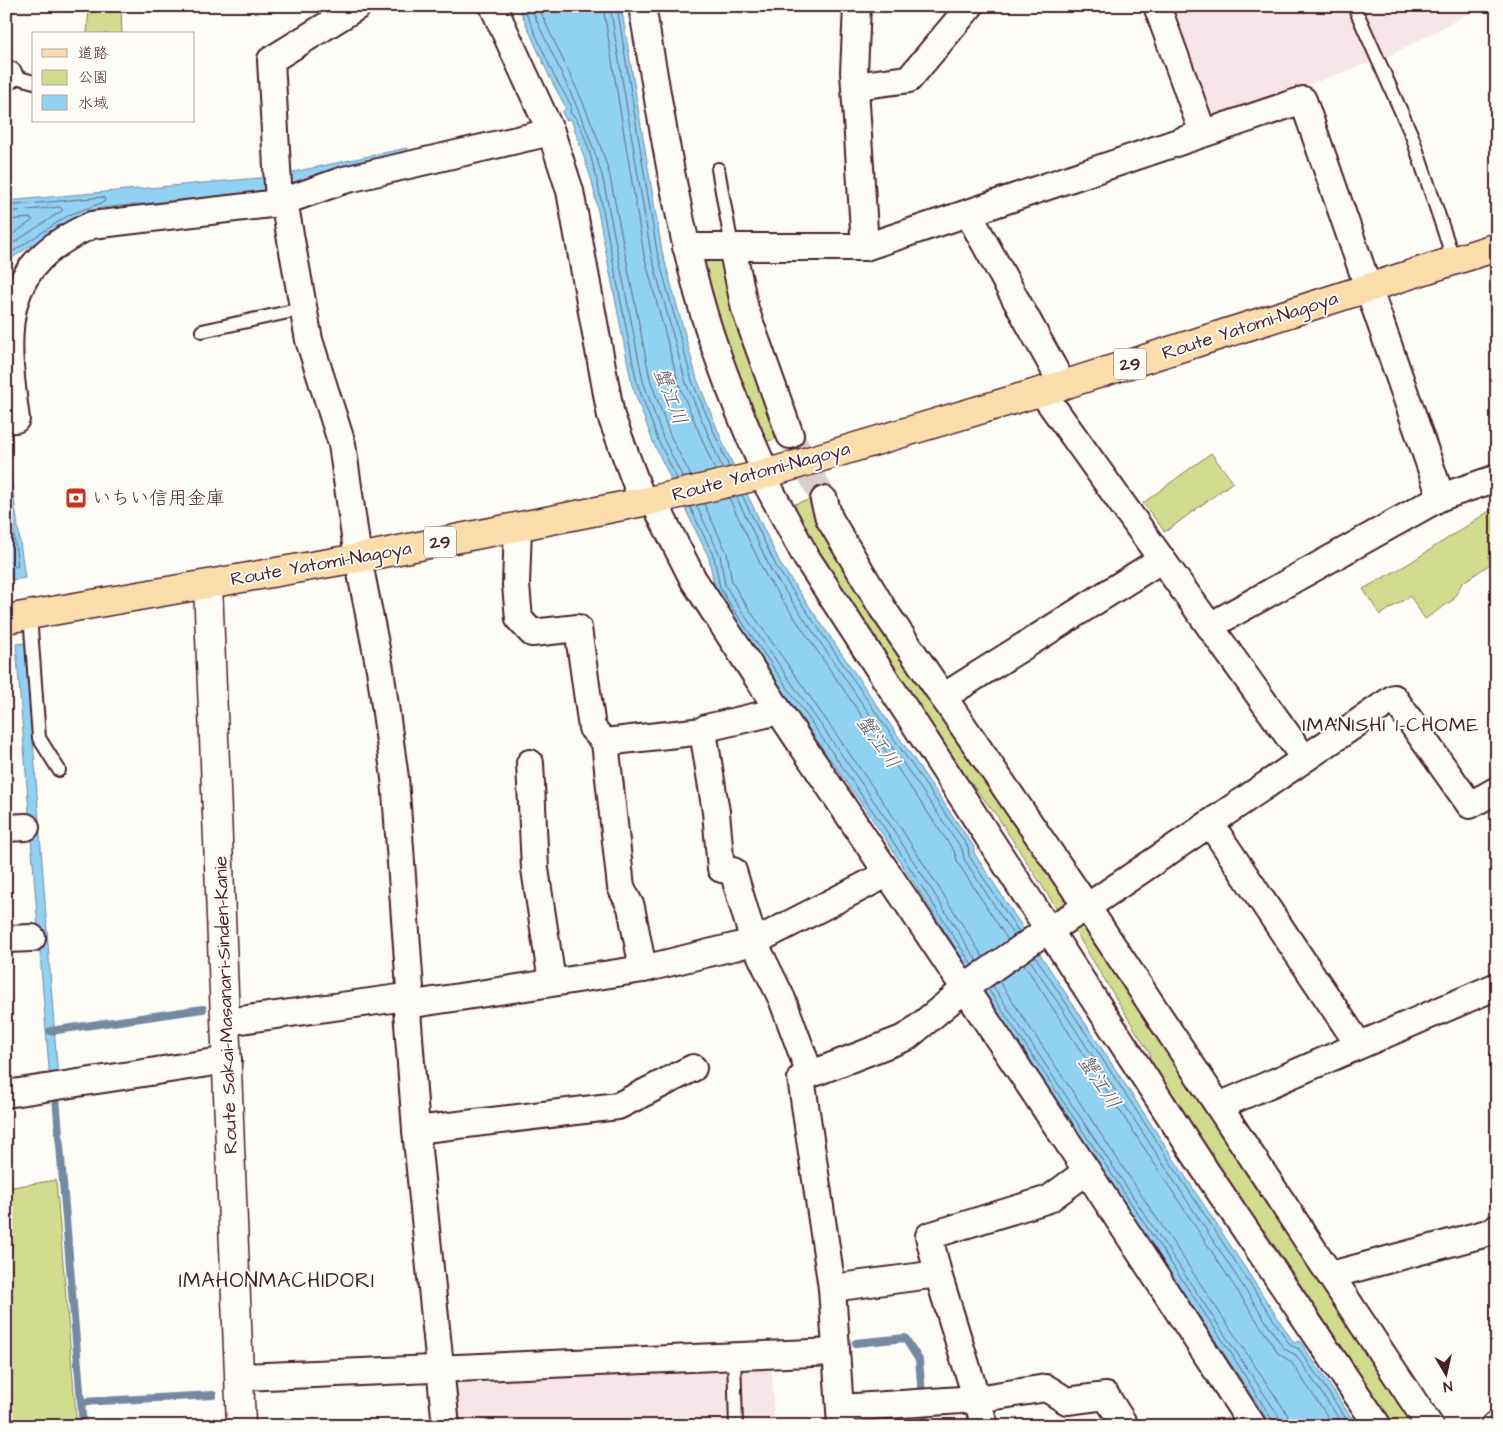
<svg xmlns="http://www.w3.org/2000/svg" width="1503" height="1432" viewBox="0 0 1503 1432" font-family="'Architects Daughter','Klee One',sans-serif">
	<rect width="100%" height="100%" fill="#fdfcf7"/>
	<filter id="ink" filterUnits="userSpaceOnUse"><feTurbulence type="fractalNoise" baseFrequency=".02" numOctaves="2"/><feDisplacementMap in="SourceGraphic" scale="10" xChannelSelector="R" yChannelSelector="G"/><feConvolveMatrix kernelMatrix="1 2 1 2 8 2 1 2 1" color-interpolation-filters="sRGB"/></filter>
	<g filter="url(#ink)">
		<g fill="#f7e6e9">
			<path d="M 1171,6 L 1483,6 L 1393,54 L 1220,117 L 1210,113 Z"/>
			<path d="M 772,1367 L 774,1426 L 458,1426 L 454,1381 Z"/>
		</g>
		<g fill="#d0db8e" stroke="#8d7d5c">
			<path d="M 89,6 L 121,6 L 122,34 L 87,34 Z"/>
			<path d="M 726,258 L 785,436 L 765,442 L 732,373 L 703,266 L 708,260 Z"/>
			<path d="M 1211,453 L 1233,482 L 1165,532 L 1143,503 Z"/>
			<path d="M 816,498 L 1072,902 L 1059,912 L 997,816 L 960,769 L 814,554 L 791,505 Z"/>
			<path d="M 1497,506 L 1497,551 L 1488,557 L 1492,563 L 1462,583 L 1453,600 L 1425,619 L 1410,596 L 1380,615 L 1363,589 L 1408,564 Z"/>
			<path d="M 1080,916 L 1416,1426 L 1394,1426 L 1265,1231 L 1249,1221 L 1149,1067 L 1150,1054 L 1070,923 Z"/>
			<path d="M 56,1180 L 77,1426 L 6,1426 L 6,1188 Z"/>
		</g>
		<g fill="#91d1f2" stroke="#758aa2">
			<path d="M 518,6 L 621,6 L 662,251 L 697,379 L 725,448 L 781,565 L 974,847 L 974,853 L 1294,1343 L 1300,1341 L 1357,1426 L 1272,1426 L 978,983 L 879,829 L 760,659 L 715,590 L 709,558 L 653,442 L 632,385 L 592,181 L 571,119 L 566,120 L 562,112 L 566,108 L 550,78 Z"/>
			<path d="M 407,148 L 409,159 L 273,191 L 100,208 L 71,219 L 15,256 L 6,267 L 6,201 L 270,177 Z"/>
			<path d="M 6,441 L 25,578 L 11,580 L 6,551 Z"/>
			<path d="M 26,643 L 58,1080 L 50,1082 L 16,644 Z"/>
		</g>
		<g fill="none" stroke-linecap="round" stroke-linejoin="round">
			<g stroke="#66667b" stroke-width="1">
				<path d="M 523,6 L 554,76 L 571,105 L 570,113 C 584,121 592,164 597,180 L 637,383 L 658,440 L 677,479"/>
				<path d="M 530,6 C 556,64 586,118 603,179 L 643,381 L 663,438 L 683,478"/>
				<path d="M 538,6 C 563,63 594,117 610,177 L 650,379 L 670,435 L 691,476"/>
				<path d="M 603,6 L 644,255 L 679,385 L 715,470"/>
				<path d="M 610,6 L 651,254 L 686,383 L 723,469"/>
				<path d="M 617,6 L 657,252 L 692,381 L 729,467"/>
				<path d="M 6,206 L 103,197 L 105,199 L 104,202 L 69,215 L 12,252 L 6,259"/>
				<path d="M 6,212 L 60,207 L 63,210 L 6,248"/>
				<path d="M 6,220 L 31,218 L 33,220 L 6,239"/>
				<path d="M 6,477 L 18,566 L 15,567 L 11,562 L 6,561"/>
				<path d="M 742,495 L 777,568 L 968,847 L 969,856 L 1019,932"/>
				<path d="M 736,496 L 772,572 L 962,849 L 964,859 L 1014,936"/>
				<path d="M 729,498 L 766,576 L 954,851 L 958,863 L 1008,940"/>
				<path d="M 704,504 L 727,553 L 732,582 L 742,599 L 895,819 L 983,957"/>
				<path d="M 696,505 L 720,555 L 725,585 L 736,603 L 889,823 L 977,961"/>
				<path d="M 690,507 L 714,557 L 720,588 L 731,606 L 883,826 L 972,965"/>
				<path d="M 1035,956 L 1290,1345 L 1299,1349 L 1351,1426"/>
				<path d="M 1030,960 L 1284,1349 L 1296,1355 L 1344,1426"/>
				<path d="M 1024,964 L 1278,1353 L 1291,1362 L 1334,1426"/>
				<path d="M 999,981 L 1287,1414 L 1290,1426"/>
				<path d="M 993,986 L 1280,1418 L 1282,1426"/>
				<path d="M 988,989 L 1229,1350 L 1276,1426"/>
			</g>
			<g stroke="#758aa2" stroke-width="8">
				<path d="M 50,1031 L 203,1009"/>
				<path d="M 56,1097 L 83,1426"/>
				<path d="M 856,1343 L 905,1338 L 919,1360 L 922,1394"/>
				<path d="M 81,1402 L 213,1395"/>
				<path d="M 924,1412 L 926,1426"/>
			</g>
			<path stroke="#d9d0ce" stroke-width="26" stroke-dasharray="26 13" stroke-linecap="butt" d="M 790,435 L 824,500"/>
			<g stroke="#4a1f2b" stroke-width="16">
				<g id="service">
					<path d="M 1354,6 L 1412,136 L 1454,261"/>
					<path d="M 9,75 L 34,82"/>
					<path d="M 718,169 L 732,247"/>
					<path d="M 202,331 L 302,309"/>
					<path d="M 30,615 L 39,738 L 59,770"/>
					<path d="M 734,1356 L 736,1426"/>
				</g>
			</g>
			<g stroke="#4a1f2b" stroke-width="30">
				<g id="minor">
					<path d="M 493,6 L 551,132 L 570,191 L 611,416 L 643,502"/>
					<path d="M 642,6 C 659,102 673,199 698,293 C 715,356 740,415 766,474"/>
					<path d="M 857,6 L 854,72 L 865,247 L 968,213 L 1063,385"/>
					<path d="M 1157,6 L 1203,133"/>
					<path d="M 6,74 L 9,75"/>
					<path d="M 855,86 L 909,79 L 970,6"/>
					<path d="M 284,201 L 309,340 L 342,444 L 358,558 L 380,669 L 395,778 L 410,989 L 406,997 L 416,1130 L 446,1426"/>
					<path d="M 279,203 L 271,60 L 358,6"/>
					<path d="M 968,213 L 1303,100 L 1441,497"/>
					<path d="M 686,247 L 865,247"/>
					<path d="M 732,247 L 745,309 L 790,435"/>
					<path d="M 1042,392 L 1304,758"/>
					<path d="M 6,419 L 16,419 C 3,325 0,265 92,225 L 279,203 L 344,180 L 551,132"/>
					<path d="M 762,475 L 806,557 L 1207,1173 L 1378,1426"/>
					<path d="M 653,500 L 693,579 L 779,711 L 1087,1171 L 1253,1426"/>
					<path d="M 824,500 L 829,518 L 883,609 L 1087,907 L 1430,1426"/>
					<path d="M 518,527 L 516,585 L 519,619 L 532,633 L 578,628 L 592,728 L 605,742 L 621,887 L 631,907 L 643,969"/>
					<path d="M 1210,626 L 1441,497 L 1497,478"/>
					<path d="M 943,697 L 1162,559"/>
					<path d="M 703,731 L 716,812 L 721,869 L 733,871 L 754,942 L 887,874"/>
					<path d="M 605,742 L 703,731 L 706,728 L 779,711"/>
					<path d="M 530,763 L 535,869 L 552,982"/>
					<path d="M 1210,823 L 1359,1045"/>
					<path d="M 6,828 L 26,827"/>
					<path d="M 6,939 L 32,938"/>
					<path d="M 407,1005 L 643,969 L 754,942 L 782,999 L 810,1074"/>
					<path d="M 226,1022 L 406,997"/>
					<path d="M 6,1094 L 228,1060"/>
					<path d="M 1219,1106 L 1497,986"/>
					<path d="M 416,1130 L 618,1106 L 693,1068"/>
					<path d="M 938,1274 L 929,1236 L 1049,1199 L 1087,1171"/>
					<path d="M 1331,1275 L 1491,1232 L 1497,1228"/>
					<path d="M 832,1288 L 938,1274 L 985,1426"/>
					<path d="M 240,1377 L 836,1352"/>
					<path d="M 840,1408 L 977,1399 L 1046,1388 L 1067,1401 L 1106,1396 L 1125,1426"/>
					<path d="M 841,1426 L 832,1288 L 801,1078 L 907,1037 L 973,982 L 1040,935 L 1087,907 L 1394,698 L 1470,805 L 1497,790"/>
					<path d="M 1494,1426 L 1497,1424"/>
				</g>
			</g>
			<g stroke="#4a1f2b" stroke-width="31">
				<path id="secondary" d="M 208,585 L 241,1426"/>
			</g>
			<g stroke="#4a1f2b" stroke-width="31">
				<path id="primary" d="M 6,619 L 358,558 L 653,500 L 762,475 L 1063,385 L 1497,247"/>
			</g>
			<use href="#service" stroke="#fdfcf7" stroke-width="12"/>
			<use href="#minor" stroke="#fdfcf7" stroke-width="26"/>
			<use href="#secondary" stroke="#fdfcf7" stroke-width="28"/>
			<use href="#primary" stroke="#fbddab" stroke-width="28"/>
		</g>
	</g>
	<defs>
		<g id="bank-square" transform="scale(1.125)"><rect x="-9" y="-9" width="18" height="18" rx="4" fill="#c8321e" stroke="#fdfcf7"/><path d="M-6-4H6V4H-6ZM0-2.3a2.3 2.3 0 1 0 0 4.6a2.3 2.3 0 1 0 0-4.6Z" fill="#fff"/></g>
	</defs>
	<g fill-rule="evenodd">
		<use href="#bank-square" x="76" y="498"/>
	</g>
	<g text-anchor="middle" dominant-baseline="central" stroke-width="4" stroke-linejoin="round" paint-order="stroke">
		<g fill="#fdfcf7" stroke="#806168" stroke-width="1">
			<rect x="1114" y="348.5" width="32" height="31" rx="4"/>
			<rect x="424" y="526.5" width="32" height="31" rx="4"/>
		</g>
		<g font-size="18" font-weight="bold" fill="#4a1f2b">
			<text x="1130" y="364">29</text>
			<text x="440" y="542">29</text>
		</g>
		<g font-size="19" fill="#4a1f2b" stroke="#fdfcf7">
			<text transform="translate(1250 326) rotate(-18)">Route Yatomi-Nagoya</text>
			<text transform="translate(761 472) rotate(-15)">Route Yatomi-Nagoya</text>
			<text transform="translate(321 564) rotate(-10)">Route Yatomi-Nagoya</text>
			<text transform="translate(226 1005) rotate(-92)">Route Sakai-Masanari-Sinden-Kanie</text>
		</g>
		<g font-size="19" fill="#4a1f2b" stroke="#fdfcf7" text-anchor="start">
			<text x="92" y="498">いちい信用金庫</text>
		</g>
		<g font-size="20" font-style="italic" fill="#5f5467" stroke="#fdfcf7">
			<text transform="translate(670 396) rotate(69)">蟹江川</text>
			<text transform="translate(878 742) rotate(55)">蟹江川</text>
			<text transform="translate(1099 1082) rotate(57)">蟹江川</text>
		</g>
		<g font-size="20" letter-spacing="1" fill="#4a1f2b" stroke="#fdfcf7">
			<text x="1391" y="725">IMANISHI 1-CHOME</text>
		</g>
		<g font-size="21" letter-spacing="1" fill="#4a1f2b" stroke="#fdfcf7">
			<text x="277" y="1280">IMAHONMACHIDORI</text>
		</g>
	</g>
	<rect width="1503" height="1432" fill="none" stroke="#fdfcf7" stroke-width="25"/>
	<rect x="12" y="12" width="1478" height="1407" fill="none" stroke="#4a1f2b" stroke-width="2" filter="url(#ink)"/>
	<rect x="32" y="32" width="162" height="90" fill="#fdfcf7" stroke="#b5a4a5"/>
	<rect x="42" y="49" width="25" height="8" fill="#fbddab" stroke="#b5a4a5"/>
	<text x="78" y="58" font-size="15" fill="#4a1f2b">道路</text>
	<rect x="42" y="70" width="25" height="15" fill="#d0db8e" stroke="#b5a4a5"/>
	<text x="78" y="82" font-size="15" fill="#4a1f2b">公園</text>
	<rect x="42" y="95" width="25" height="15" fill="#91d1f2" stroke="#b5a4a5"/>
	<text x="78" y="108" font-size="15" fill="#4a1f2b">水域</text>
	<g transform="translate(1446 1374) rotate(171)" stroke="#fdfcf7" stroke-width="4" paint-order="stroke">
	<path d="M0-4L9 19L0 12L-9 19Z" fill="#4a1f2b"/>
	<text y="-8" font-size="14" font-weight="bold" text-anchor="middle" fill="#4a1f2b">N</text>
	</g>
</svg>
